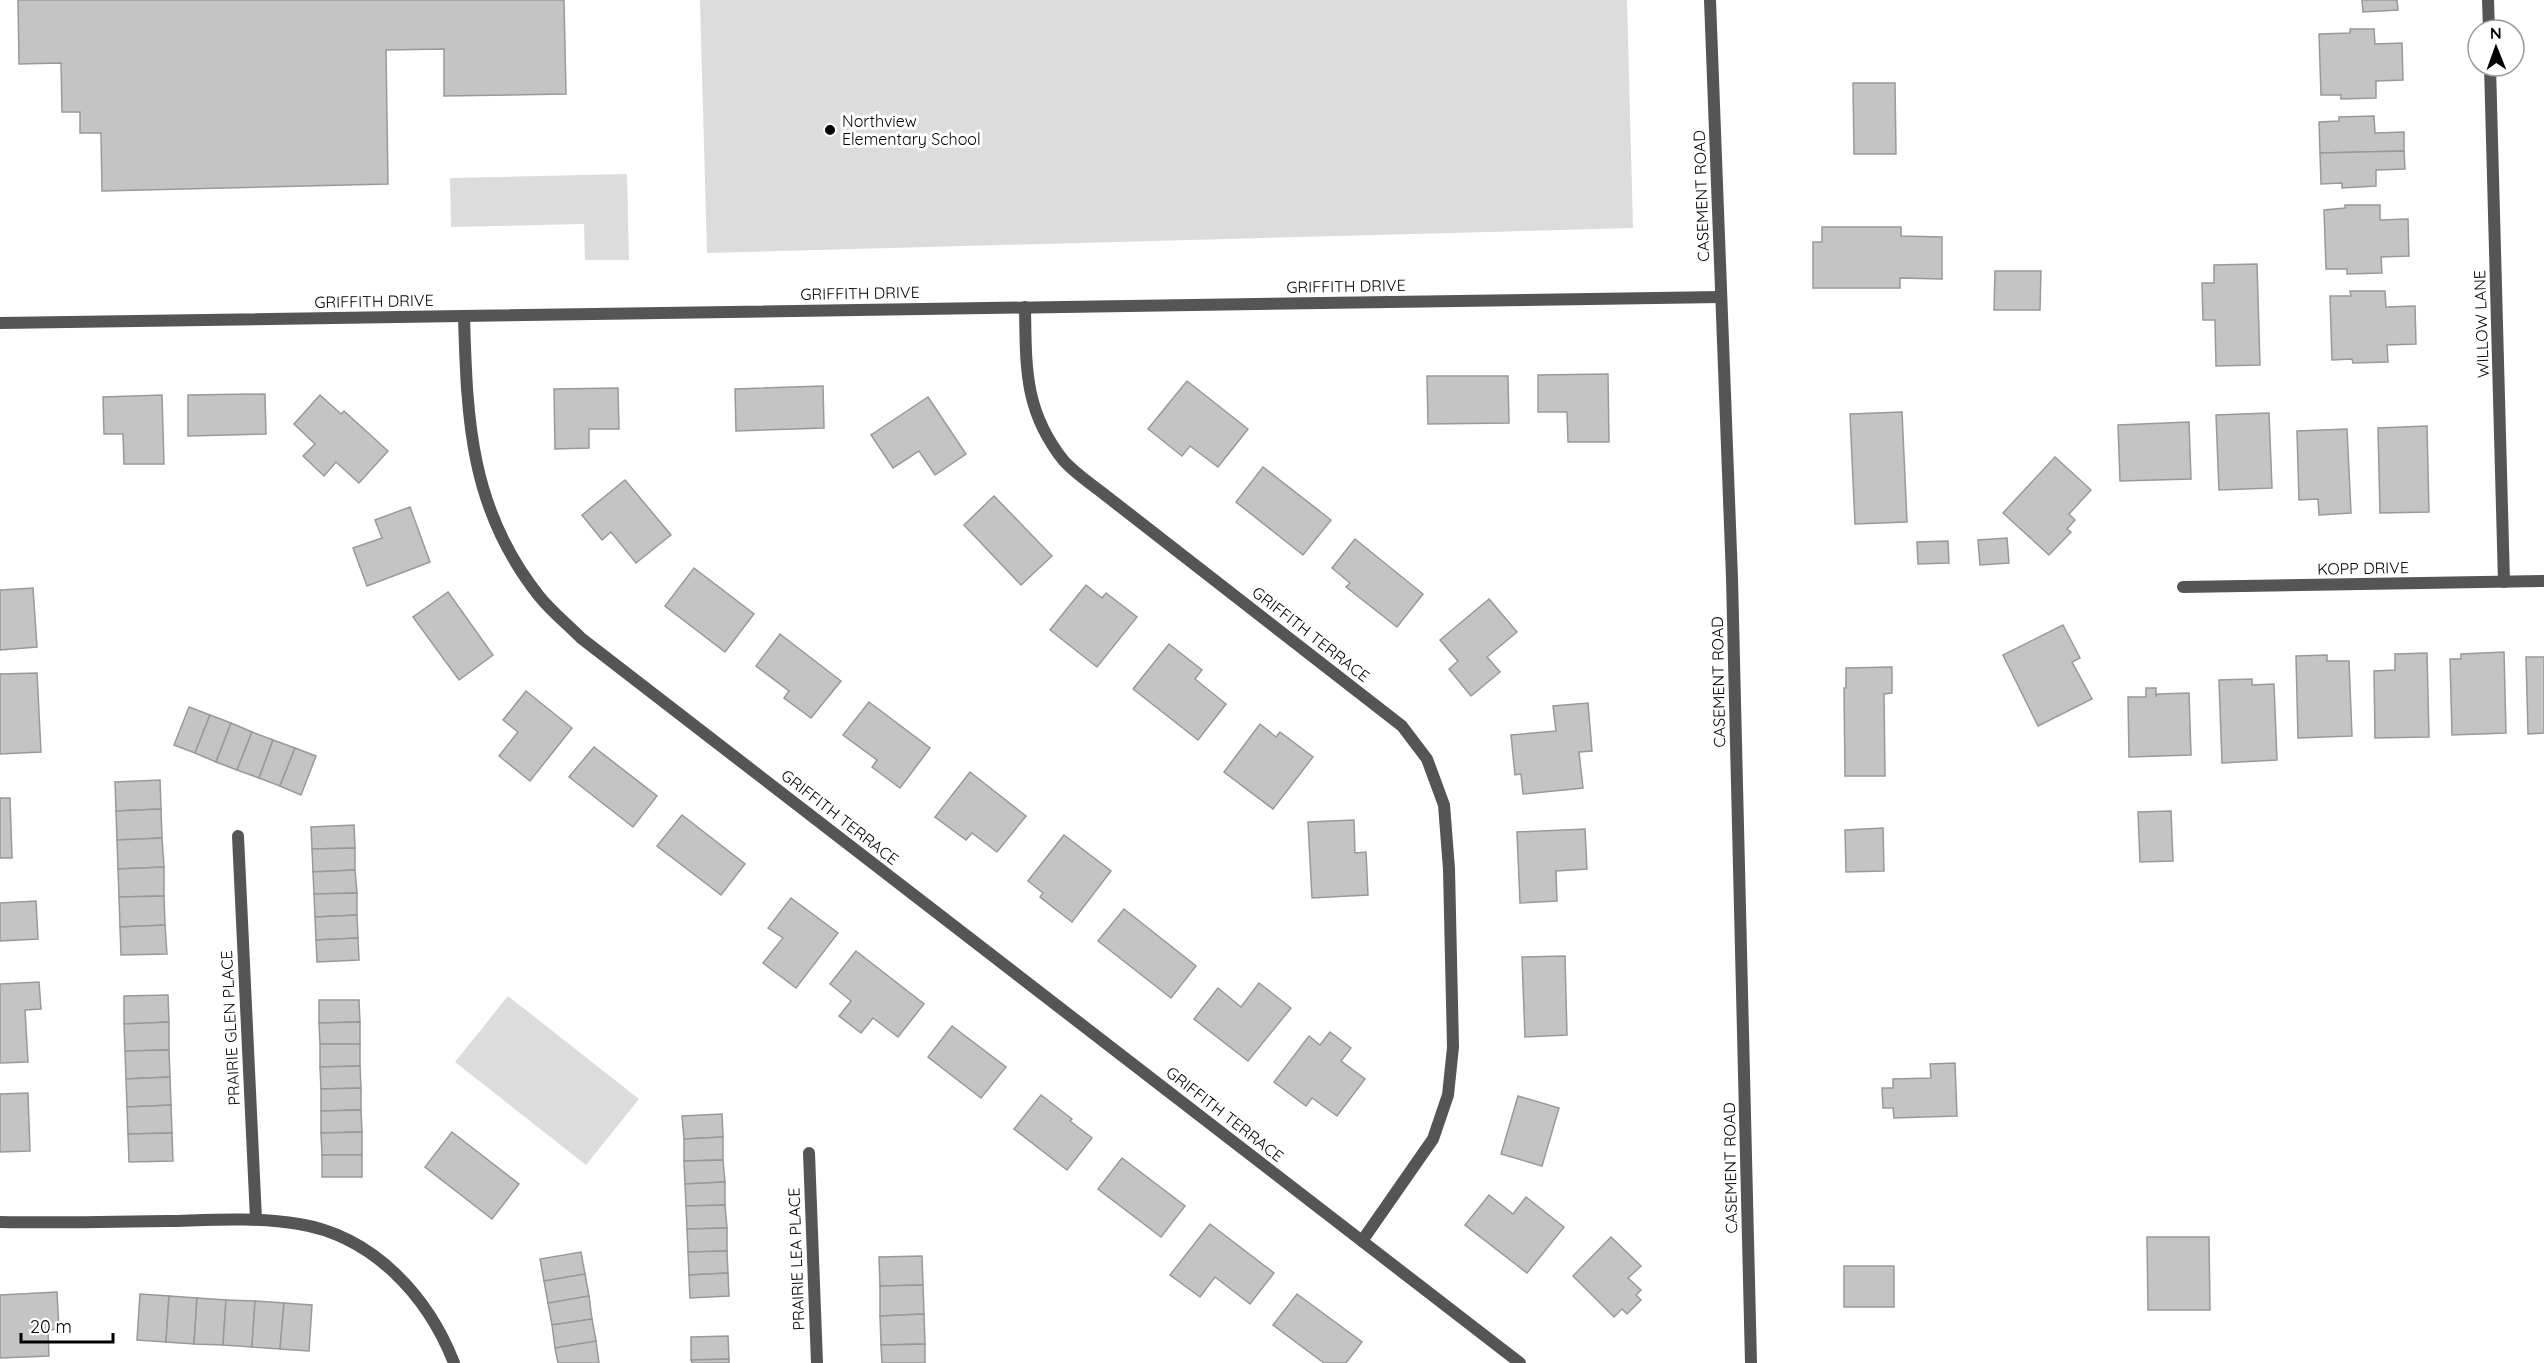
<svg xmlns="http://www.w3.org/2000/svg" width="2544" height="1363" viewBox="0 0 2544 1363" font-family="Quicksand,sans-serif">
	<rect width="100%" height="100%" fill="#fff"/>
	<g fill="#dcdcdc">
		<path d="M 700,0 L 1627,0 L 1633,228 L 707,253 Z"/>
		<path d="M 627,174 L 629,260 L 585,260 L 584,224 L 451,227 L 450,178 Z"/>
		<path d="M 508,996 L 639,1099 L 586,1165 L 455,1062 Z"/>
	</g>
	<g fill="#c4c4c4" stroke="#999" stroke-width="1.5">
		<path d="M 18,0 L 564,0 L 566,94 L 444,96 L 444,49 L 386,50 L 388,184 L 102,191 L 101,133 L 80,133 L 80,112 L 62,112 L 61,63 L 19,64 Z"/>
		<path d="M 2362,0 L 2397,0 L 2398,10 L 2363,12 Z"/>
		<path d="M 2350,29 L 2374,29 L 2375,44 L 2402,43 L 2403,80 L 2376,81 L 2376,98 L 2341,99 L 2341,95 L 2321,95 L 2319,34 L 2350,33 Z"/>
		<path d="M 1853,83 L 1895,83 L 1896,154 L 1854,154 Z"/>
		<path d="M 2374,116 L 2375,133 L 2404,132 L 2404,151 L 2320,153 L 2319,122 L 2339,121 L 2339,117 Z"/>
		<path d="M 2404,151 L 2405,169 L 2376,170 L 2376,186 L 2342,188 L 2342,183 L 2321,184 L 2320,153 Z"/>
		<path d="M 2345,205 L 2380,205 L 2380,220 L 2408,219 L 2409,256 L 2381,257 L 2382,273 L 2347,274 L 2347,269 L 2326,269 L 2324,210 L 2345,208 Z"/>
		<path d="M 1822,227 L 1901,227 L 1901,236 L 1942,237 L 1942,279 L 1900,278 L 1900,288 L 1813,288 L 1813,242 L 1822,242 Z"/>
		<path d="M 2257,264 L 2260,365 L 2216,366 L 2215,320 L 2203,320 L 2202,283 L 2214,283 L 2214,265 Z"/>
		<path d="M 1995,271 L 2041,271 L 2040,310 L 1994,310 Z"/>
		<path d="M 2350,291 L 2385,291 L 2386,307 L 2415,306 L 2416,344 L 2387,345 L 2388,362 L 2353,363 L 2352,359 L 2332,360 L 2330,296 L 2351,296 Z"/>
		<path d="M 1608,374 L 1609,442 L 1568,442 L 1567,412 L 1538,412 L 1538,375 Z"/>
		<path d="M 1427,376 L 1508,376 L 1509,423 L 1428,424 Z"/>
		<path d="M 1187,381 L 1248,429 L 1218,467 L 1190,446 L 1182,456 L 1148,429 Z"/>
		<path d="M 823,386 L 824,428 L 736,431 L 735,389 Z"/>
		<path d="M 618,388 L 619,429 L 589,429 L 589,448 L 555,449 L 554,389 Z"/>
		<path d="M 265,394 L 266,434 L 188,436 L 188,395 Z"/>
		<path d="M 162,395 L 164,464 L 124,464 L 123,434 L 104,434 L 103,397 Z"/>
		<path d="M 320,395 L 341,414 L 344,411 L 388,451 L 359,483 L 336,462 L 324,476 L 303,456 L 315,444 L 294,424 Z"/>
		<path d="M 928,397 L 966,454 L 935,475 L 919,451 L 893,468 L 871,435 Z"/>
		<path d="M 1902,412 L 1907,522 L 1855,524 L 1850,414 Z"/>
		<path d="M 2269,413 L 2272,488 L 2219,490 L 2216,415 Z"/>
		<path d="M 2189,422 L 2191,479 L 2120,481 L 2118,425 Z"/>
		<path d="M 2427,426 L 2429,512 L 2380,513 L 2378,428 Z"/>
		<path d="M 2347,429 L 2351,513 L 2319,515 L 2318,499 L 2299,500 L 2297,431 Z"/>
		<path d="M 2055,457 L 2091,490 L 2069,514 L 2075,520 L 2067,529 L 2071,532 L 2049,555 L 2003,513 Z"/>
		<path d="M 1263,467 L 1331,520 L 1303,555 L 1236,502 Z"/>
		<path d="M 625,480 L 671,535 L 636,563 L 611,532 L 602,540 L 582,515 Z"/>
		<path d="M 994,496 L 1052,556 L 1021,585 L 964,525 Z"/>
		<path d="M 410,507 L 430,562 L 367,586 L 353,548 L 382,538 L 375,520 Z"/>
		<path d="M 2007,538 L 2009,563 L 1980,565 L 1978,540 Z"/>
		<path d="M 1355,539 L 1423,594 L 1397,627 L 1346,587 L 1350,583 L 1332,568 Z"/>
		<path d="M 1948,541 L 1949,563 L 1918,564 L 1917,542 Z"/>
		<path d="M 694,568 L 754,614 L 725,652 L 665,606 Z"/>
		<path d="M 1086,585 L 1102,598 L 1106,593 L 1137,617 L 1097,667 L 1050,630 Z"/>
		<path d="M 33,588 L 37,647 L 0,650 L 0,590 Z"/>
		<path d="M 448,592 L 493,655 L 459,680 L 413,617 Z"/>
		<path d="M 1489,599 L 1517,632 L 1487,657 L 1500,672 L 1471,696 L 1449,669 L 1458,661 L 1440,640 Z"/>
		<path d="M 2063,625 L 2080,658 L 2072,662 L 2092,699 L 2038,726 L 2003,655 Z"/>
		<path d="M 780,634 L 841,681 L 811,718 L 784,698 L 789,691 L 756,666 Z"/>
		<path d="M 1169,644 L 1202,670 L 1195,679 L 1226,704 L 1198,740 L 1133,689 Z"/>
		<path d="M 2504,652 L 2506,733 L 2452,735 L 2450,659 L 2461,659 L 2461,654 Z"/>
		<path d="M 2427,653 L 2429,737 L 2375,738 L 2374,671 L 2395,670 L 2395,654 Z"/>
		<path d="M 2327,655 L 2327,661 L 2349,661 L 2352,736 L 2298,738 L 2296,656 Z"/>
		<path d="M 2526,657 L 2544,657 L 2544,733 L 2528,734 Z"/>
		<path d="M 1892,667 L 1892,693 L 1884,694 L 1885,776 L 1845,776 L 1844,688 L 1846,688 L 1846,668 Z"/>
		<path d="M 37,673 L 41,752 L 0,754 L 0,674 Z"/>
		<path d="M 2252,679 L 2252,685 L 2274,684 L 2277,760 L 2222,763 L 2219,680 Z"/>
		<path d="M 2146,688 L 2156,688 L 2156,696 L 2158,694 L 2189,693 L 2191,755 L 2129,757 L 2128,697 L 2146,697 Z"/>
		<path d="M 526,691 L 572,728 L 530,781 L 499,756 L 518,732 L 503,720 Z"/>
		<path d="M 869,702 L 930,748 L 900,788 L 872,767 L 877,760 L 843,735 Z"/>
		<path d="M 1588,703 L 1592,751 L 1579,752 L 1583,788 L 1523,794 L 1521,774 L 1515,775 L 1511,735 L 1556,731 L 1553,706 Z"/>
		<path d="M 189,707 L 210,715 L 195,753 L 174,745 Z"/>
		<path d="M 210,715 L 231,723 L 216,762 L 195,753 Z"/>
		<path d="M 231,723 L 252,732 L 237,770 L 216,762 Z"/>
		<path d="M 1260,724 L 1276,737 L 1280,732 L 1313,757 L 1273,809 L 1224,772 Z"/>
		<path d="M 252,732 L 273,740 L 259,778 L 237,770 Z"/>
		<path d="M 273,740 L 295,748 L 280,786 L 259,778 Z"/>
		<path d="M 594,747 L 657,796 L 633,827 L 569,777 Z"/>
		<path d="M 295,748 L 316,756 L 301,795 L 280,786 Z"/>
		<path d="M 970,772 L 1026,816 L 997,852 L 972,833 L 966,840 L 935,817 Z"/>
		<path d="M 160,780 L 161,809 L 116,811 L 115,782 Z"/>
		<path d="M 0,798 L 10,798 L 12,858 L 0,858 Z"/>
		<path d="M 161,809 L 162,838 L 117,840 L 116,811 Z"/>
		<path d="M 2171,811 L 2173,861 L 2140,862 L 2138,812 Z"/>
		<path d="M 682,815 L 745,864 L 721,895 L 657,846 Z"/>
		<path d="M 1354,820 L 1355,853 L 1366,852 L 1368,895 L 1312,898 L 1308,822 Z"/>
		<path d="M 354,825 L 355,848 L 312,849 L 311,827 Z"/>
		<path d="M 1883,828 L 1884,871 L 1846,872 L 1845,830 Z"/>
		<path d="M 1585,829 L 1587,869 L 1556,871 L 1557,901 L 1520,903 L 1517,832 Z"/>
		<path d="M 1064,835 L 1111,871 L 1072,922 L 1040,897 L 1043,893 L 1028,881 Z"/>
		<path d="M 162,838 L 164,867 L 118,869 L 117,840 Z"/>
		<path d="M 355,848 L 355,870 L 313,872 L 312,849 Z"/>
		<path d="M 164,867 L 164,896 L 119,897 L 118,869 Z"/>
		<path d="M 355,870 L 357,893 L 314,894 L 313,872 Z"/>
		<path d="M 357,893 L 357,915 L 315,917 L 314,894 Z"/>
		<path d="M 164,896 L 165,925 L 120,927 L 119,897 Z"/>
		<path d="M 791,898 L 838,933 L 796,988 L 763,963 L 783,938 L 768,928 Z"/>
		<path d="M 36,901 L 38,939 L 0,941 L 0,903 Z"/>
		<path d="M 1124,909 L 1196,966 L 1171,998 L 1098,941 Z"/>
		<path d="M 357,915 L 358,938 L 316,940 L 315,917 Z"/>
		<path d="M 165,925 L 167,954 L 121,955 L 120,927 Z"/>
		<path d="M 358,938 L 359,960 L 317,962 L 316,940 Z"/>
		<path d="M 856,951 L 924,1004 L 898,1037 L 873,1018 L 861,1033 L 839,1016 L 851,1001 L 830,984 Z"/>
		<path d="M 1565,956 L 1567,1035 L 1525,1037 L 1522,957 Z"/>
		<path d="M 39,982 L 41,1009 L 25,1010 L 28,1062 L 0,1063 L 0,984 Z"/>
		<path d="M 1259,983 L 1291,1008 L 1248,1061 L 1194,1019 L 1218,988 L 1241,1007 Z"/>
		<path d="M 168,995 L 169,1022 L 124,1024 L 124,996 Z"/>
		<path d="M 319,1000 L 359,1000 L 360,1022 L 319,1023 Z"/>
		<path d="M 169,1022 L 169,1050 L 125,1051 L 124,1024 Z"/>
		<path d="M 360,1022 L 360,1044 L 320,1044 L 319,1023 Z"/>
		<path d="M 952,1026 L 1006,1067 L 981,1098 L 928,1057 Z"/>
		<path d="M 1330,1032 L 1351,1048 L 1341,1061 L 1365,1079 L 1337,1116 L 1312,1098 L 1306,1106 L 1274,1082 L 1309,1036 L 1320,1045 Z"/>
		<path d="M 320,1044 L 360,1044 L 360,1066 L 320,1067 Z"/>
		<path d="M 169,1050 L 170,1077 L 126,1079 L 125,1051 Z"/>
		<path d="M 1955,1063 L 1957,1116 L 1894,1118 L 1893,1108 L 1883,1108 L 1882,1088 L 1893,1088 L 1893,1079 L 1931,1078 L 1930,1064 Z"/>
		<path d="M 360,1066 L 361,1088 L 321,1089 L 320,1067 Z"/>
		<path d="M 170,1077 L 171,1105 L 127,1107 L 126,1079 Z"/>
		<path d="M 361,1088 L 361,1110 L 321,1111 L 321,1089 Z"/>
		<path d="M 28,1093 L 30,1151 L 0,1152 L 0,1094 Z"/>
		<path d="M 1041,1095 L 1072,1119 L 1070,1121 L 1092,1138 L 1067,1170 L 1014,1129 Z"/>
		<path d="M 1518,1096 L 1559,1108 L 1542,1166 L 1501,1154 Z"/>
		<path d="M 171,1105 L 172,1133 L 128,1134 L 127,1107 Z"/>
		<path d="M 361,1110 L 362,1132 L 321,1133 L 321,1111 Z"/>
		<path d="M 722,1114 L 723,1137 L 684,1139 L 682,1116 Z"/>
		<path d="M 362,1132 L 362,1155 L 322,1155 L 321,1133 Z"/>
		<path d="M 452,1132 L 519,1184 L 492,1219 L 425,1167 Z"/>
		<path d="M 172,1133 L 173,1161 L 129,1162 L 128,1134 Z"/>
		<path d="M 723,1137 L 723,1160 L 684,1161 L 684,1139 Z"/>
		<rect x="322" y="1155" width="40" height="22"/>
		<path d="M 1122,1158 L 1185,1206 L 1161,1237 L 1098,1189 Z"/>
		<path d="M 723,1160 L 725,1182 L 685,1184 L 684,1161 Z"/>
		<path d="M 725,1182 L 725,1205 L 686,1206 L 685,1184 Z"/>
		<path d="M 1489,1195 L 1513,1214 L 1526,1197 L 1564,1227 L 1527,1273 L 1465,1225 Z"/>
		<path d="M 725,1205 L 727,1228 L 687,1229 L 686,1206 Z"/>
		<path d="M 1210,1224 L 1274,1273 L 1250,1304 L 1215,1277 L 1200,1297 L 1170,1275 Z"/>
		<path d="M 727,1228 L 727,1251 L 688,1252 L 687,1229 Z"/>
		<path d="M 1611,1237 L 1641,1266 L 1628,1278 L 1641,1290 L 1636,1295 L 1641,1300 L 1627,1314 L 1622,1309 L 1614,1317 L 1573,1276 Z"/>
		<path d="M 2147,1237 L 2209,1237 L 2210,1310 L 2148,1310 Z"/>
		<path d="M 727,1251 L 728,1273 L 689,1275 L 688,1252 Z"/>
		<path d="M 581,1252 L 585,1274 L 544,1281 L 540,1259 Z"/>
		<path d="M 922,1256 L 923,1285 L 880,1286 L 879,1257 Z"/>
		<rect x="1844" y="1266" width="50" height="41"/>
		<path d="M 728,1273 L 729,1296 L 690,1298 L 689,1275 Z"/>
		<path d="M 585,1274 L 589,1296 L 548,1303 L 544,1281 Z"/>
		<path d="M 923,1285 L 924,1314 L 880,1316 L 880,1286 Z"/>
		<path d="M 57,1292 L 59,1329 L 48,1330 L 49,1356 L 0,1358 L 0,1295 Z"/>
		<path d="M 140,1294 L 169,1296 L 166,1342 L 137,1340 Z"/>
		<path d="M 1297,1294 L 1362,1342 L 1346,1363 L 1324,1363 L 1273,1325 Z"/>
		<path d="M 169,1296 L 197,1298 L 194,1344 L 166,1342 Z"/>
		<path d="M 589,1296 L 592,1319 L 552,1325 L 548,1303 Z"/>
		<path d="M 197,1298 L 226,1300 L 223,1345 L 194,1344 Z"/>
		<path d="M 226,1300 L 255,1301 L 252,1347 L 223,1345 Z"/>
		<path d="M 255,1301 L 284,1303 L 280,1349 L 252,1347 Z"/>
		<path d="M 284,1303 L 312,1305 L 309,1351 L 280,1349 Z"/>
		<path d="M 924,1314 L 925,1344 L 881,1345 L 880,1316 Z"/>
		<path d="M 592,1319 L 596,1341 L 555,1348 L 552,1325 Z"/>
		<path d="M 728,1336 L 729,1359 L 691,1360 L 691,1337 Z"/>
		<path d="M 596,1341 L 599,1363 L 558,1363 L 555,1348 Z"/>
		<path d="M 925,1344 L 925,1363 L 882,1363 L 881,1345 Z"/>
		<path d="M 729,1359 L 729,1363 L 692,1363 L 691,1360 Z"/>
	</g>
	<g fill="none" stroke-linecap="round" stroke-linejoin="round">
		<g stroke="#555" stroke-width="12">
			<path d="M 2488,0 L 2489,30"/>
			<path d="M 2490,66 L 2504,582"/>
			<path d="M 1025,307 C 1026,368 1024,411 1064,461 C 1074,472 1088,482 1100,491 L 1402,726 L 1427,759 L 1444,805 L 1449,869 L 1453,1047 L 1448,1095 L 1433,1139 L 1362,1241"/>
			<path d="M 464,316 C 467,421 470,509 539,596 C 551,611 567,624 581,638 L 1520,1363"/>
			<path d="M 2183,587 L 2544,581"/>
			<path d="M 238,836 L 256,1219"/>
			<path d="M 809,1153 L 817,1363"/>
			<path d="M 0,1222 C 56,1223 112,1222 168,1221 C 212,1220 256,1217 299,1224 C 373,1236 428,1296 454,1363"/>
		</g>
		<g stroke="#555" stroke-width="12">
			<path d="M 1710,0 L 1732,578 L 1751,1363"/>
			<path d="M 0,323 L 1721,297"/>
		</g>
	</g>
	<circle fill="#000" stroke="#fff" stroke-width="2" cx="830" cy="130" r="6"/>
	<g text-anchor="middle" dominant-baseline="central" stroke-width="6" stroke-linejoin="round" paint-order="stroke">
		<g font-size="16" fill="#000" stroke="#fff" text-anchor="start">
			<text x="842" y="121">Northview<tspan x="842" dy="18">Elementary School</tspan></text>
		</g>
		<g font-size="16" fill="#000" stroke="#fff">
			<text transform="translate(1701 196) rotate(-92)">CASEMENT ROAD</text>
			<text transform="translate(1346 286) rotate(-1)">GRIFFITH DRIVE</text>
			<text transform="translate(860 293) rotate(-1)">GRIFFITH DRIVE</text>
			<text transform="translate(374 301) rotate(-1)">GRIFFITH DRIVE</text>
			<text transform="translate(2481 324) rotate(-92)">WILLOW LANE</text>
			<text transform="translate(2363 568) rotate(-1)">KOPP DRIVE</text>
			<text transform="translate(1311 634) rotate(38)">GRIFFITH TERRACE</text>
			<text transform="translate(1718 682) rotate(-91)">CASEMENT ROAD</text>
			<text transform="translate(840 817) rotate(38)">GRIFFITH TERRACE</text>
			<text transform="translate(230 1028) rotate(-93)">PRAIRIE GLEN PLACE</text>
			<text transform="translate(1225 1114) rotate(38)">GRIFFITH TERRACE</text>
			<text transform="translate(1730 1168) rotate(-91)">CASEMENT ROAD</text>
			<text transform="translate(796 1259) rotate(-92)">PRAIRIE LEA PLACE</text>
		</g>
	</g>
	<g transform="translate(2496 48) rotate(359)"><circle r="28" fill="#ffffff" stroke="#999999" stroke-width="1.5"/>
	<path d="M0-4.5L10 22L0 15L-10 22Z" fill="#000000"/>
	<text y="-9" font-size="16" font-weight="bold" text-anchor="middle" fill="#000000">N</text>
	</g>
	<path d="M21 1333v9h92v-9" fill="none" stroke="#000000" stroke-width="3"/>
	<text x="30" y="1333" font-size="18" fill="#000000" stroke="#ffffff" stroke-width="4.5" paint-order="stroke">20 m</text>
</svg>
